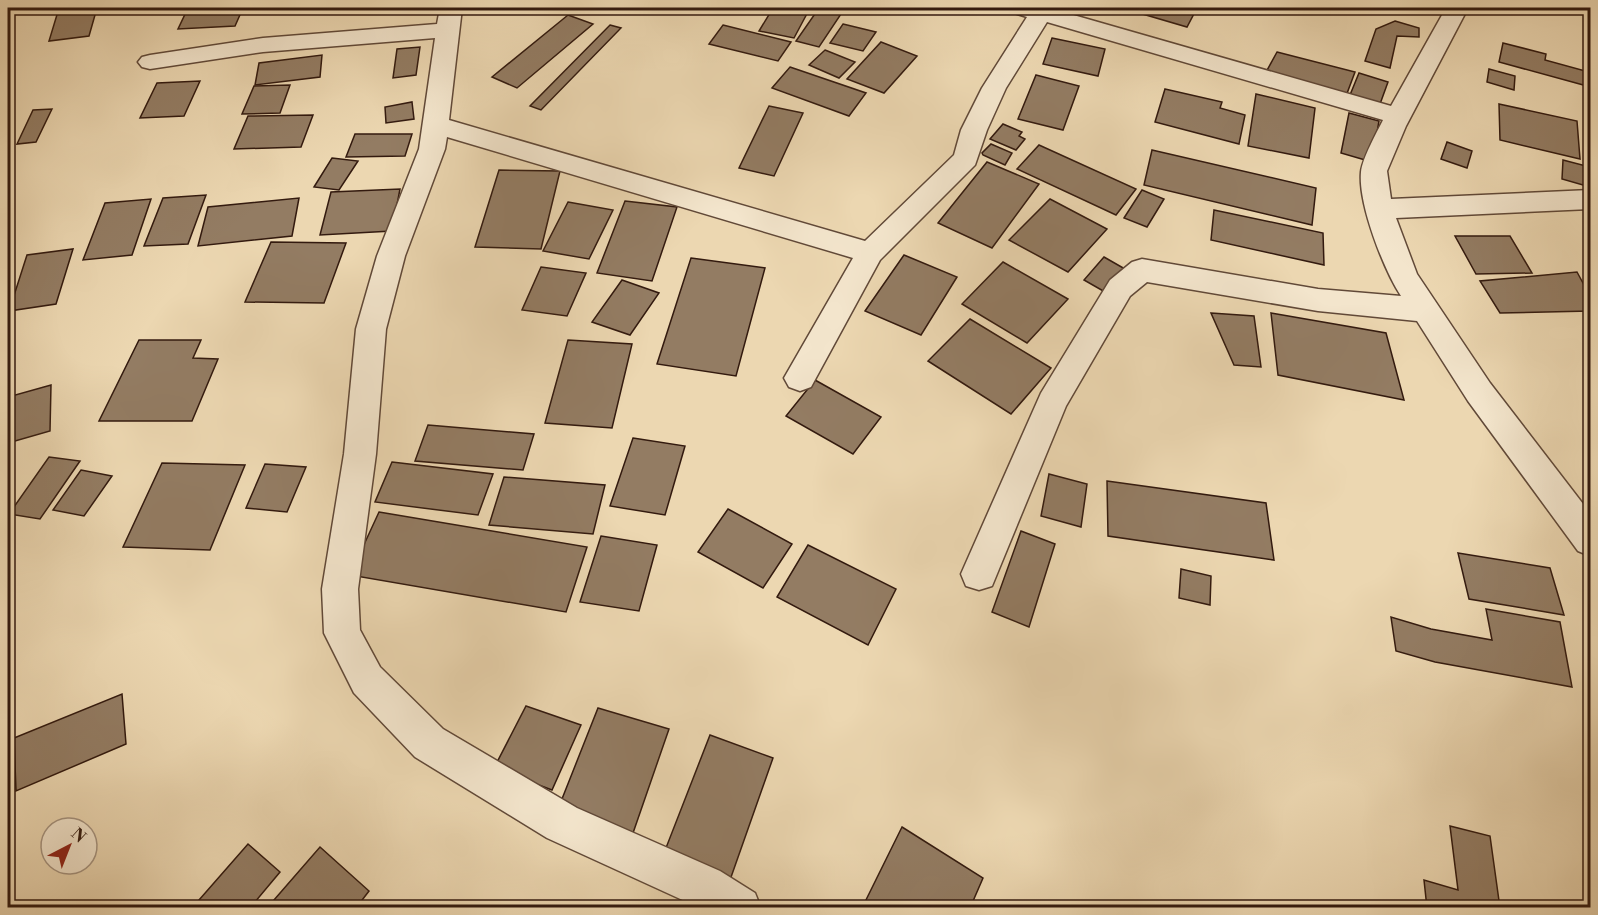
<svg xmlns="http://www.w3.org/2000/svg" width="1598" height="915" viewBox="0 0 1598 915" font-family="'Libre Bodoni',serif">
	<rect width="100%" height="100%" fill="#ecd7b1"/>
	<filter id="stains"><feTurbulence type="fractalNoise" baseFrequency=".00333" numOctaves="4"/><feColorMatrix values="0 0 0 0 .2 0 0 0 0 .09 0 0 0 0 .02 0 0 0 .5 -.17"/></filter>
	<radialGradient id="worn" r=".72"><stop offset=".6" stop-color="#630" stop-opacity="0"/><stop offset="1" stop-color="#630" stop-opacity=".3"/></radialGradient>
	<g fill="#937c63" stroke="#331a0f" stroke-width="1.5">
		<path d="M 59,8 L 97,8 L 89,36 L 49,41 Z"/>
		<path d="M 188,8 L 243,8 L 235,26 L 178,29 Z"/>
		<path d="M 773,8 L 810,8 L 794,38 L 759,31 Z"/>
		<path d="M 819,8 L 845,8 L 819,47 L 796,41 Z"/>
		<path d="M 1122,8 L 1197,8 L 1187,27 Z"/>
		<path d="M 568,15 L 593,24 L 517,88 L 492,77 Z"/>
		<path d="M 1395,21 L 1419,28 L 1419,37 L 1397,36 L 1390,68 L 1365,61 L 1376,29 Z"/>
		<path d="M 843,24 L 876,32 L 863,51 L 830,43 Z"/>
		<path d="M 610,25 L 621,28 L 541,110 L 530,106 Z"/>
		<path d="M 723,25 L 791,42 L 778,61 L 709,44 Z"/>
		<path d="M 1052,38 L 1105,49 L 1098,76 L 1043,64 Z"/>
		<path d="M 881,42 L 917,56 L 884,93 L 847,79 Z"/>
		<path d="M 1503,43 L 1546,54 L 1545,60 L 1589,72 L 1587,86 L 1499,62 Z"/>
		<path d="M 420,47 L 416,75 L 393,78 L 397,49 Z"/>
		<path d="M 825,50 L 855,62 L 839,78 L 809,65 Z"/>
		<path d="M 1277,52 L 1355,72 L 1346,96 L 1265,74 Z"/>
		<path d="M 322,55 L 320,77 L 255,85 L 259,63 Z"/>
		<path d="M 790,67 L 866,93 L 849,116 L 772,88 Z"/>
		<path d="M 1489,69 L 1515,76 L 1514,90 L 1487,82 Z"/>
		<path d="M 1359,73 L 1388,82 L 1380,104 L 1350,95 Z"/>
		<path d="M 1036,75 L 1079,86 L 1063,130 L 1018,119 Z"/>
		<path d="M 200,81 L 184,116 L 140,118 L 157,83 Z"/>
		<path d="M 290,85 L 280,113 L 242,114 L 254,86 Z"/>
		<path d="M 1165,89 L 1222,102 L 1220,108 L 1245,115 L 1239,144 L 1155,122 Z"/>
		<path d="M 1256,94 L 1315,108 L 1309,158 L 1248,146 Z"/>
		<path d="M 412,102 L 414,119 L 386,123 L 385,107 Z"/>
		<path d="M 1499,104 L 1577,121 L 1580,159 L 1500,140 Z"/>
		<path d="M 769,106 L 803,113 L 774,176 L 739,168 Z"/>
		<path d="M 52,109 L 36,142 L 17,144 L 33,110 Z"/>
		<path d="M 1349,113 L 1379,121 L 1372,162 L 1341,153 Z"/>
		<path d="M 313,115 L 301,147 L 234,149 L 248,116 Z"/>
		<path d="M 1003,124 L 1022,132 L 1019,136 L 1025,139 L 1016,150 L 990,139 Z"/>
		<path d="M 355,134 L 412,134 L 405,156 L 346,157 Z"/>
		<path d="M 1447,142 L 1472,151 L 1467,168 L 1441,159 Z"/>
		<path d="M 991,144 L 1012,153 L 1005,165 L 983,155 L 982,153 Z"/>
		<path d="M 1039,145 L 1136,189 L 1116,215 L 1017,169 Z"/>
		<path d="M 1152,150 L 1316,188 L 1312,225 L 1144,185 Z"/>
		<path d="M 332,158 L 358,161 L 339,190 L 314,187 Z"/>
		<path d="M 1563,160 L 1590,167 L 1590,187 L 1562,179 Z"/>
		<path d="M 987,162 L 1039,184 L 992,248 L 938,223 Z"/>
		<path d="M 499,170 L 560,171 L 541,249 L 475,247 Z"/>
		<path d="M 400,189 L 392,231 L 320,235 L 331,192 Z"/>
		<path d="M 1142,190 L 1164,199 L 1147,227 L 1124,218 Z"/>
		<path d="M 206,195 L 188,244 L 144,246 L 163,198 Z"/>
		<path d="M 299,198 L 292,236 L 198,246 L 208,207 Z"/>
		<path d="M 151,199 L 132,255 L 83,260 L 105,203 Z"/>
		<path d="M 1050,199 L 1107,229 L 1068,272 L 1009,240 Z"/>
		<path d="M 625,201 L 677,207 L 652,281 L 597,273 Z"/>
		<path d="M 568,202 L 613,210 L 589,259 L 543,251 Z"/>
		<path d="M 1214,210 L 1323,233 L 1324,265 L 1211,240 Z"/>
		<path d="M 1455,236 L 1510,236 L 1532,273 L 1476,274 Z"/>
		<path d="M 271,242 L 346,243 L 324,303 L 245,302 Z"/>
		<path d="M 73,249 L 56,304 L 9,311 L 27,255 Z"/>
		<path d="M 904,255 L 957,277 L 921,335 L 865,311 Z"/>
		<path d="M 1104,257 L 1125,269 L 1105,292 L 1084,280 Z"/>
		<path d="M 691,258 L 765,268 L 736,376 L 657,364 Z"/>
		<path d="M 1003,262 L 1068,299 L 1027,343 L 962,304 Z"/>
		<path d="M 541,267 L 586,273 L 567,316 L 522,310 Z"/>
		<path d="M 1577,272 L 1590,296 L 1590,311 L 1500,313 L 1480,281 Z"/>
		<path d="M 622,280 L 659,293 L 630,335 L 592,322 Z"/>
		<path d="M 1211,313 L 1254,316 L 1261,367 L 1234,365 Z"/>
		<path d="M 1271,313 L 1386,333 L 1404,400 L 1278,375 Z"/>
		<path d="M 970,319 L 1051,368 L 1011,414 L 928,361 Z"/>
		<path d="M 139,340 L 201,340 L 193,358 L 218,359 L 192,421 L 99,421 Z"/>
		<path d="M 568,340 L 632,344 L 612,428 L 545,423 Z"/>
		<path d="M 815,380 L 881,417 L 853,454 L 786,416 Z"/>
		<path d="M 51,385 L 50,431 L 8,443 L 8,397 Z"/>
		<path d="M 428,425 L 534,434 L 523,470 L 415,461 Z"/>
		<path d="M 633,438 L 685,446 L 665,515 L 610,506 Z"/>
		<path d="M 49,457 L 80,461 L 40,519 L 9,514 Z"/>
		<path d="M 392,462 L 493,474 L 478,515 L 375,502 Z"/>
		<path d="M 162,463 L 245,465 L 210,550 L 123,547 Z"/>
		<path d="M 265,464 L 306,467 L 287,512 L 246,508 Z"/>
		<path d="M 81,470 L 112,476 L 84,516 L 53,510 Z"/>
		<path d="M 1049,474 L 1087,484 L 1081,527 L 1041,516 Z"/>
		<path d="M 504,477 L 605,485 L 593,534 L 489,525 Z"/>
		<path d="M 1107,481 L 1266,503 L 1274,560 L 1108,536 Z"/>
		<path d="M 728,509 L 792,544 L 763,588 L 698,552 Z"/>
		<path d="M 379,512 L 587,547 L 566,612 L 350,575 Z"/>
		<path d="M 1021,531 L 1055,544 L 1029,627 L 992,612 Z"/>
		<path d="M 601,536 L 657,545 L 639,611 L 580,602 Z"/>
		<path d="M 808,545 L 896,589 L 868,645 L 777,597 Z"/>
		<path d="M 1458,553 L 1550,568 L 1564,615 L 1469,599 Z"/>
		<path d="M 1181,569 L 1211,576 L 1210,605 L 1179,598 Z"/>
		<path d="M 1486,609 L 1560,622 L 1572,687 L 1435,662 L 1396,651 L 1391,617 L 1431,629 L 1492,640 Z"/>
		<path d="M 122,694 L 126,744 L 16,791 L 14,738 Z"/>
		<path d="M 526,706 L 581,725 L 552,790 L 494,768 Z"/>
		<path d="M 598,708 L 669,729 L 633,833 L 558,809 Z"/>
		<path d="M 710,735 L 773,758 L 730,880 L 664,853 Z"/>
		<path d="M 1450,826 L 1490,836 L 1500,908 L 1427,908 L 1424,880 L 1458,890 Z"/>
		<path d="M 902,827 L 983,878 L 970,908 L 862,908 Z"/>
		<path d="M 248,844 L 280,872 L 250,908 L 192,908 Z"/>
		<path d="M 320,847 L 369,891 L 356,908 L 267,908 Z"/>
	</g>
	<g fill="none" stroke-linecap="round" stroke-linejoin="round">
		<g stroke="#614938" stroke-width="3">
			<path id="street" d="M 440,8 L 462,8 L 449,120 L 865,241 L 954,155 L 961,130 L 982,88 L 1027,17 L 1014,13 L 1011,8 L 1049,8 L 1391,106 L 1446,8 L 1468,8 L 1406,126 L 1387,171 L 1391,199 L 1590,190 L 1590,209 L 1396,218 L 1417,274 L 1490,383 L 1590,513 L 1590,556 L 1578,551 L 1468,401 L 1417,321 L 1318,311 L 1147,282 L 1130,296 L 1066,406 L 992,586 L 979,590 L 966,586 L 961,574 L 1041,393 L 1110,280 L 1132,262 L 1142,259 L 1318,289 L 1401,296 C 1384,270 1358,204 1361,172 C 1362,159 1377,132 1383,120 L 1047,22 L 1006,88 L 987,130 L 975,165 L 880,260 L 811,387 L 800,391 L 789,387 L 784,378 L 853,258 L 447,137 L 445,149 L 405,256 L 386,329 L 376,454 L 358,589 L 360,630 L 380,667 L 443,729 L 577,808 L 720,871 L 755,893 L 761,908 L 700,908 L 547,838 L 415,757 L 354,693 L 324,633 L 322,589 L 344,454 L 356,329 L 377,256 L 419,149 L 435,38 L 263,52 L 150,69 L 142,67 L 138,62 L 142,57 L 150,55 L 263,38 L 437,24 Z"/>
		</g>
		<use href="#street" fill="#f3e5cc" fill-rule="evenodd"/>
	</g>
	<rect width="1598" height="915" fill="none" stroke="#ecd7b1" stroke-width="30"/>
	<rect x="9" y="9" width="1580" height="897" fill="none" stroke="#331a0f" stroke-width="3"/>
	<rect x="15" y="15" width="1568" height="885" fill="none" stroke="#331a0f" stroke-width="1.5"/>
	<g transform="translate(69 846) rotate(42)"><circle r="28" fill="#f3e5cc" stroke="#a69480" stroke-width="1.5"/>
	<path d="M0-4.5L10 22L0 15L-10 22Z" fill="#8f2418"/>
	<text y="-9" font-size="16" font-weight="bold" text-anchor="middle" fill="#331a0f">N</text>
	</g>
	<rect width="100%" height="100%" filter="url(#stains)"/>
	<rect width="100%" height="100%" fill="url(#worn)"/>
</svg>
